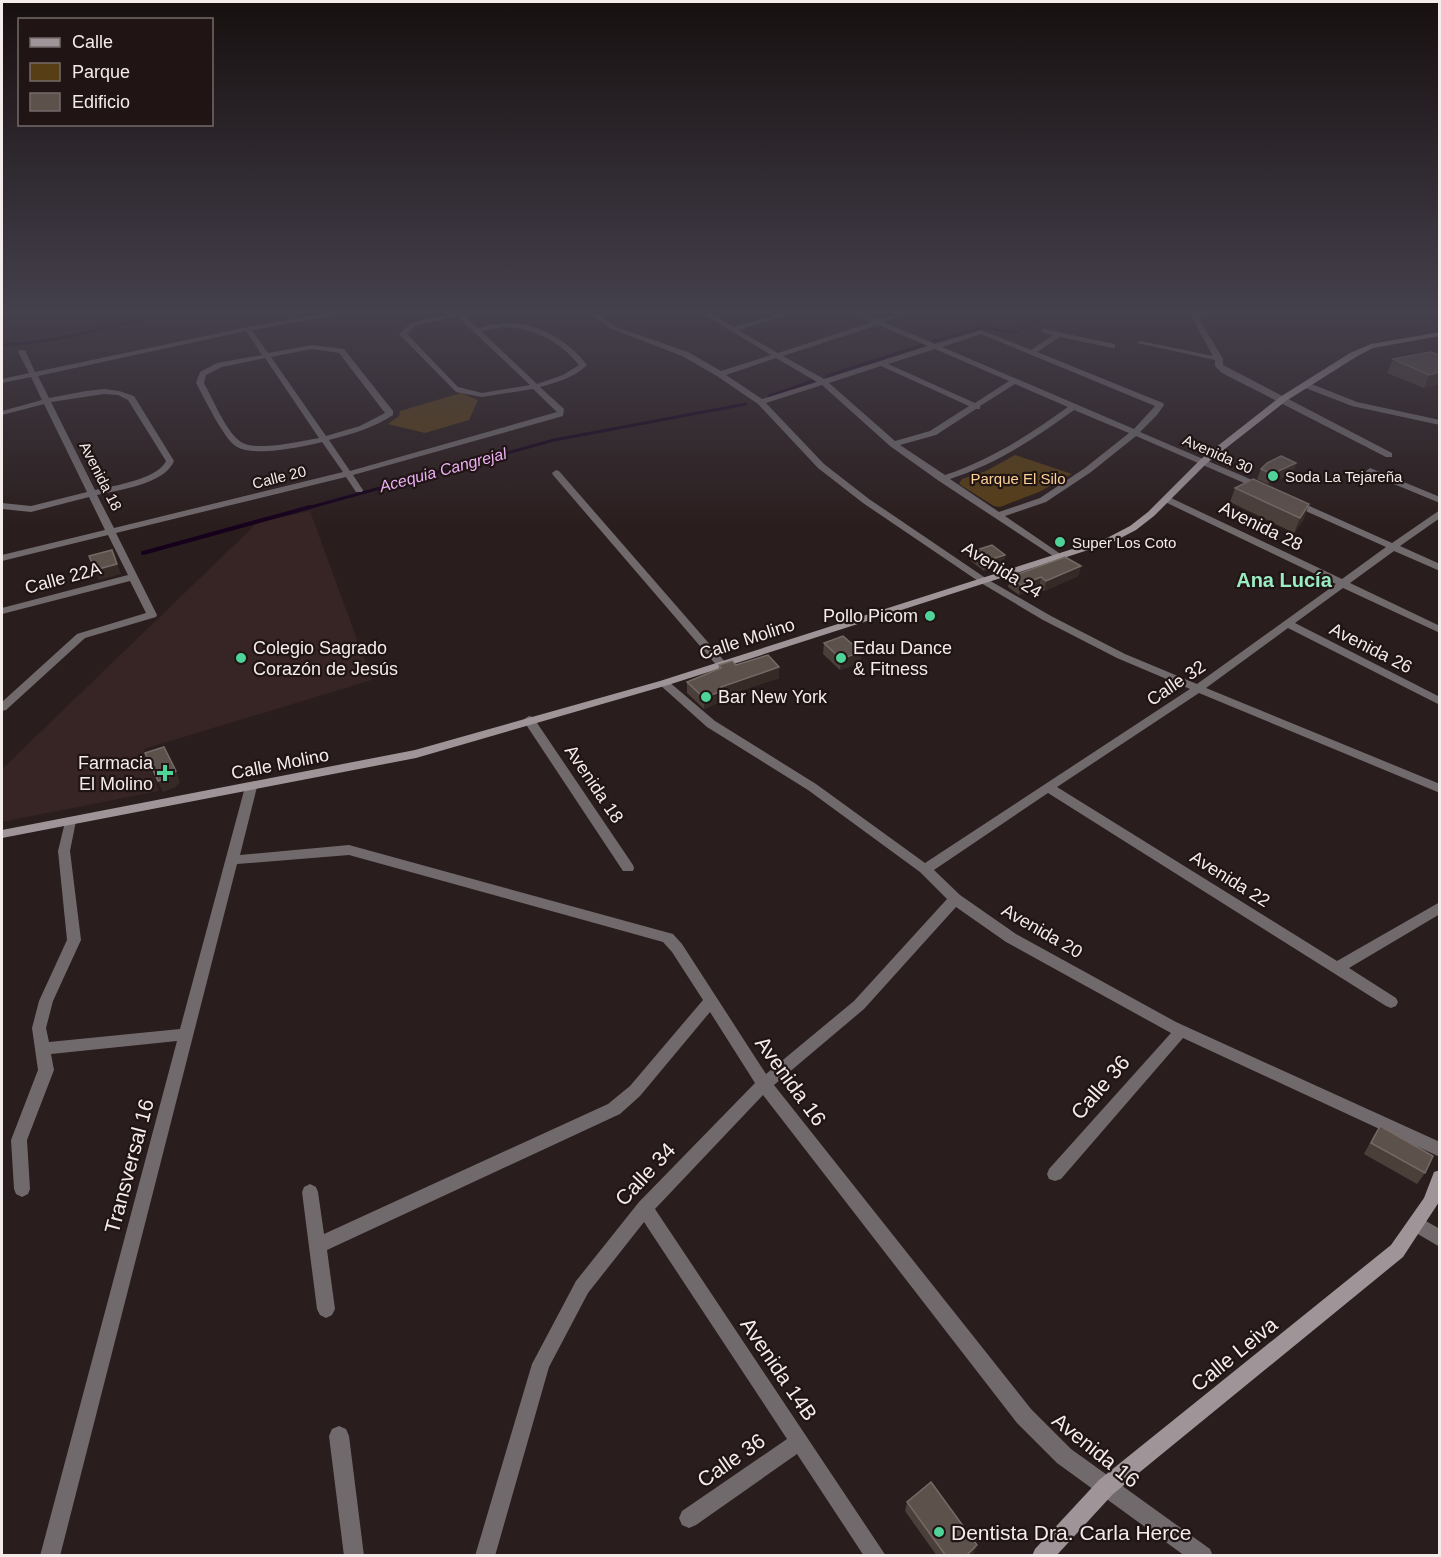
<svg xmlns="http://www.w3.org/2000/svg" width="1441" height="1557" viewBox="0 0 1441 1557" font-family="Helvetica,sans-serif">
	<rect width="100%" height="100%" fill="#2a1d1d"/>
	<path fill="#372424" d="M 310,511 L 372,680 L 144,749 L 159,791 L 2,822 L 2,769 L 258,522 Z"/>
	<g fill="#583e15">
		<path d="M 461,393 L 478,400 L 469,420 L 425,433 L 388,424 L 399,416 L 400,411 Z"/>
		<path d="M 1015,455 L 1072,474 L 1039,492 L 1000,507 L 994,506 L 959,484 L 962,479 L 986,471 Z"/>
	</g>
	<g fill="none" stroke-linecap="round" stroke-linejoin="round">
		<g stroke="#16001c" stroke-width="3">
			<path d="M 933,341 L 981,328 L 1016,332 L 1056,311"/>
			<path d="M 2,345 C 60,342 114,326 170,311"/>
			<path d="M 827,376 L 923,345"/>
			<path d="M 769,396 L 813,381"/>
			<path d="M 304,509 L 554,440 L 746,404"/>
		</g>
		<path stroke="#16001c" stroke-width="4" d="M 143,553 L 310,507"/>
		<g fill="#716a6d" fill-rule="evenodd">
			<path d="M 338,311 L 355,311 L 252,330 L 268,353 L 312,345 L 344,349 L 393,411 L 393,415 C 374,428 351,434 329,440 L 350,471 L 557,412 L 533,389 L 482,397 L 456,392 L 399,334 L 411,323 L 454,313 L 453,311 L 460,311 L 478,328 C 487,326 496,323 506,323 C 537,322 568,340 587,365 C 574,378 557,382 540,387 L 564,409 L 563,416 L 353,475 L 363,490 L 362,492 L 356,492 L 346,477 L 116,533 L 157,615 L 156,617 L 85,638 L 6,710 L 2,711 L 2,702 L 77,634 L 146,613 L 130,581 L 2,614 L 2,608 L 128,575 L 108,535 L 2,561 L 2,555 L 105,530 L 89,497 L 31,512 L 2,509 L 2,503 L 31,506 L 87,492 L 44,404 L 2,415 L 2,411 L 42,400 L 31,377 L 2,383 L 2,379 L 29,373 L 18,352 L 19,350 L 25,350 L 35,372 L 248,327 ZM 457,316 L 530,385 L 482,393 L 458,387 L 407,334 L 415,326 ZM 505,327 C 534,328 561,342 579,365 L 563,375 L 537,384 L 481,331 ZM 246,331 L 262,355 L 217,363 L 200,372 L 196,383 C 204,397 224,440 237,447 C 256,457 301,447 322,442 L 343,472 L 114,528 L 97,495 C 119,490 165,484 174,461 L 134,396 L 119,391 L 104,389 L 86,391 L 49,398 L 38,376 ZM 312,349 L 339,353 L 385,413 L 360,426 L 326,436 L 271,357 ZM 265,358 L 319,438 C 301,441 256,452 241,442 C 226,432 213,399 204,383 L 206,375 L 222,367 ZM 104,394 L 118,395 L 128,400 L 166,461 C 158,479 113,486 95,490 L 51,402 Z"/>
			<path d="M 586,311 L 594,311 L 616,327 L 688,352 L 721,371 L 771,355 L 698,311 L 707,311 L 733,327 L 788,311 L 800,311 L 738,330 L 778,353 L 872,322 L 849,311 L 859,311 L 878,320 L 904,311 L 915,311 L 884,322 L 935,344 L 981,330 L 1031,350 L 1053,335 L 1042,332 L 1042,330 L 1044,329 L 1115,344 L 1115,348 L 1112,348 L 1060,337 L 1037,352 L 1163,403 L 1164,405 L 1157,415 L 1140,432 L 1264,485 L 1264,489 L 1258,489 L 1136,436 L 1091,472 L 1046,502 L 1005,516 L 1062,555 L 1064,557 L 1059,560 L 939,481 L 890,446 L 822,385 L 766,403 L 824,464 L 869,499 L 987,579 L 1051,616 L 1125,654 L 1197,684 L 1336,584 L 1163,501 L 1163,497 L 1169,497 L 1342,579 L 1386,547 L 1290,504 L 1290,500 L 1296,500 L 1392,543 L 1440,510 L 1440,518 L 1400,546 L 1440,564 L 1440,571 L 1394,551 L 1350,583 L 1440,626 L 1440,633 L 1343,588 L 1295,623 L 1440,697 L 1440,705 L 1288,628 L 1206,688 L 1440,784 L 1440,793 L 1199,693 L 1057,787 L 1337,961 L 1440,902 L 1440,914 L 1349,968 L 1396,998 L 1398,1002 L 1396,1006 L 1391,1008 L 1386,1006 L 1048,793 L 934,870 L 960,895 L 1016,934 L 1176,1022 L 1440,1142 L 1440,1157 L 1183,1038 L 1061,1179 L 1055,1181 L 1049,1179 L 1047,1174 L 1049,1169 L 1171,1033 L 1006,942 L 956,907 L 864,1009 L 774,1085 L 1031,1409 L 1071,1449 L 1210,1549 L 1213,1556 L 1185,1556 L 1057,1463 L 1017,1423 L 763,1095 L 655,1209 L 886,1556 L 864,1556 L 797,1454 L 696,1525 L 689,1528 L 682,1525 L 679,1518 L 682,1511 L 787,1439 L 644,1222 L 588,1293 L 549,1367 L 495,1556 L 475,1556 L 532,1364 L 576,1281 L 639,1202 L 755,1083 L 710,1012 L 640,1096 L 620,1114 L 327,1250 L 335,1309 L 332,1315 L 326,1318 L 320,1315 L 317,1309 L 302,1192 L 304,1187 L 310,1184 L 316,1187 L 318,1192 L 324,1234 L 608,1104 L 630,1086 L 703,1000 L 672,952 L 663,942 L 349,855 L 237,864 L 60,1556 L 40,1556 L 177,1041 L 51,1054 L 54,1070 L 27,1140 L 30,1189 L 28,1194 L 22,1197 L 16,1194 L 14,1189 L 11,1140 L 38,1070 L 32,1028 L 39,1001 L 67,940 L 58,851 L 66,818 L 70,817 L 76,821 L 70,851 L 81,940 L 53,1001 L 46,1028 L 49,1042 L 180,1029 L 245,787 L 251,783 L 257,787 L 240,855 L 349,845 L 673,934 L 682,944 L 766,1074 L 854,1001 L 947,899 L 920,872 L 808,790 L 707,727 L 660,685 L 659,683 L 660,681 L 668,681 L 715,721 L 816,784 L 925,863 L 1190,689 L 1117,658 L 1043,620 L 981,583 L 863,503 L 818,468 L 758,404 L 717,376 L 682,356 L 612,329 ZM 878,325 L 928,346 L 824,379 L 783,356 ZM 981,334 L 1155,406 L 1134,429 L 942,347 ZM 935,349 L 1009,381 L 975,403 L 888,364 ZM 776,358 L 817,382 L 762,399 L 726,375 ZM 881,366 L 969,406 L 930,431 L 895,441 L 829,383 ZM 1015,384 L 1068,407 C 1029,435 990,460 945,475 L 900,445 L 936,435 L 976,409 L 980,409 L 980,406 ZM 1074,410 L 1129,433 L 1085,468 L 1040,498 L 999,512 L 950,479 C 997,464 1035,438 1074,410 Z"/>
			<path d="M 1188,311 L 1240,311 L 1198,317 L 1223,359 L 1223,365 L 1392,453 L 1392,457 L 1386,457 L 1222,373 L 1215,366 L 1215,360 L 1137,343 L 1141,341 L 1213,356 Z"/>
			<path d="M 1303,383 L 1309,383 L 1357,402 L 1440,420 L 1440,425 L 1352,406 L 1303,387 Z"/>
			<path d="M 1370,468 L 1440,497 L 1440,503 L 1367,473 L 1366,471 Z"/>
			<path d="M 556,470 L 559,471 L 726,663 L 727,665 L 726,667 L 718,667 L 553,475 L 552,473 Z"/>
			<path d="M 529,716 L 533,717 L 633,865 L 634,868 L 633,871 L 623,871 L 523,720 Z"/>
			<path d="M 1417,1216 L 1440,1229 L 1440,1247 L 1411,1230 L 1409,1224 L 1411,1218 Z"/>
			<path d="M 339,1426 L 346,1429 L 349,1436 L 364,1556 L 344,1556 L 329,1436 L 332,1429 Z"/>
		</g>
		<g fill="#9f9599" fill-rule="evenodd">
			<path d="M 1440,332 L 1440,336 L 1373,348 L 1356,357 L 1286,401 L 1207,463 L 1154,516 L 1136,530 L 1113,542 L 668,685 L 416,758 L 2,838 L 2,830 L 415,750 L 660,681 L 1107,538 L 1130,526 L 1148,512 L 1201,459 L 1280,397 L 1350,353 L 1371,344 Z"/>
			<path d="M 1440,1170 L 1439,1202 L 1403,1257 L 1113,1494 L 1056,1556 L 1032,1556 L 1035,1549 L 1099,1480 L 1391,1245 L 1424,1198 L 1434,1172 Z"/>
		</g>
	</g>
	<g fill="#4b3f39">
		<path d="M 1440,355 L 1440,384 L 1424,388 L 1387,373 L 1393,359 Z"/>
		<path d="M 1296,463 L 1293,473 L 1268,484 L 1257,479 L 1261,469 Z"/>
		<path d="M 1235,488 L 1304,519 L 1294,533 L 1230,502 Z"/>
		<path d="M 973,551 L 1005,555 L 1003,565 L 984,571 L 971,561 Z"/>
		<path d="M 1081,566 L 1078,576 L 1044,591 L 1039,588 L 1019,595 L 1008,587 L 1010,577 Z"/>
		<path d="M 824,643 L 861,652 L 860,663 L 840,670 L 823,654 Z"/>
		<path d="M 719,665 L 736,665 L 779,678 L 724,696 L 724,700 L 704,709 L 687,693 L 687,682 L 719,669 Z"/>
		<path d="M 1380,1126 L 1425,1173 L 1417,1184 L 1364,1154 L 1373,1137 Z"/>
		<path d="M 907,1502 L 974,1553 L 971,1556 L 937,1556 L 905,1511 Z"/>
	</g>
	<g fill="#362a26">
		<path d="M 1440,372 L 1440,384 L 1424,388 L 1429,375 Z"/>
		<path d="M 1296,463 L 1293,473 L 1268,484 L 1272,474 Z"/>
		<path d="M 1309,504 L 1304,519 L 1294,533 L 1300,518 Z"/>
		<path d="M 1005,555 L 1003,565 L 984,571 L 986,561 Z"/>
		<path d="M 117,564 L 121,574 L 99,580 L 95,570 Z"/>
		<path d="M 1081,566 L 1078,576 L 1044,591 L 1046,581 Z"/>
		<path d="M 1041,577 L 1039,588 L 1019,595 L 1021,585 Z"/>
		<path d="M 861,652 L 860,663 L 840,670 L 841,659 Z"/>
		<path d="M 779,667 L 779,678 L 724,696 L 724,700 L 704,709 L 704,698 L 721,687 Z"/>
		<path d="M 176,771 L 180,782 L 174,788 L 163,792 L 158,781 Z"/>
		<path d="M 977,1545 L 974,1553 L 971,1556 L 966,1556 Z"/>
	</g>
	<g fill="#5d514c" stroke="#756a65" stroke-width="1.5">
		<path d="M 1431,352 L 1440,355 L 1440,372 L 1429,375 L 1393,359 Z"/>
		<path d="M 1281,456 L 1296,463 L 1272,474 L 1261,469 L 1267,463 Z"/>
		<path d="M 1253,479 L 1309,504 L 1300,518 L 1235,488 Z"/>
		<path d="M 992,545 L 1005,555 L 986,561 L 973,551 Z"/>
		<path d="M 112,550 L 117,564 L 95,570 L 89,556 Z"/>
		<path d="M 1065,557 L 1081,566 L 1046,581 L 1041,577 L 1021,585 L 1010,577 Z"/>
		<path d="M 843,636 L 861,652 L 841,659 L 824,643 Z"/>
		<path d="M 768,655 L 779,667 L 721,687 L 724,690 L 704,698 L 687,682 L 721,668 L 719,665 L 732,661 L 736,665 Z"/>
		<path d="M 164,747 L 176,771 L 169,777 L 158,781 L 145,753 Z"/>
		<path d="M 1380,1126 L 1433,1156 L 1425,1173 L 1371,1143 Z"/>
		<path d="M 931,1482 L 977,1545 L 966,1556 L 946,1556 L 907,1502 Z"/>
	</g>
	<linearGradient id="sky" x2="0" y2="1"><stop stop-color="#171010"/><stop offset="0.59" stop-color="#44404c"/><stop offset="1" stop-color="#44404c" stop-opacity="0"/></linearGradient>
	<rect width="1441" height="529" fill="url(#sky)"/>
	<g fill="#4ed399" stroke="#201414" stroke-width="2">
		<circle cx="1273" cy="476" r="6"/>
		<circle cx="1060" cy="542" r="6"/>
		<circle cx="930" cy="616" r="6"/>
		<circle cx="241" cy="658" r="6"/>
		<circle cx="841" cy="658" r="6"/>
		<circle cx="706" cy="697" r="6"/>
		<path d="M162 764h6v6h6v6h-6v6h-6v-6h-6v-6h6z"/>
		<circle cx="939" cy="1532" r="6"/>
	</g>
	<g text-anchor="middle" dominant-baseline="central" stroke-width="4.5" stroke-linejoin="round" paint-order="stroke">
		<g font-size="15" fill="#f4ebeb" stroke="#201414">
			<text transform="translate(1218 454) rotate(24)">Avenida 30</text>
			<text transform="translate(101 476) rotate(63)">Avenida 18</text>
			<text transform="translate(279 477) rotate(-14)">Calle 20</text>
		</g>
		<g font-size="15" fill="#f4ebeb" stroke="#201414" text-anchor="start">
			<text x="1285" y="476">Soda La Tejareña</text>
			<text x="1072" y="542">Super Los Coto</text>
		</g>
		<g font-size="15" fill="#fbd196" stroke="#201414">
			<text x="1018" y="478">Parque El Silo</text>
		</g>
		<g font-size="16" font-style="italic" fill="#eab0f4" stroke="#201414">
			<text transform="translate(443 470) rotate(-15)">Acequia Cangrejal</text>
		</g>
		<g font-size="18" fill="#f4ebeb" stroke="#201414">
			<text transform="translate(1261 526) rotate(26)">Avenida 28</text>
			<text transform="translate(1002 570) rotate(32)">Avenida 24</text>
			<text transform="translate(63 578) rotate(-15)">Calle 22A</text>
			<text transform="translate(747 639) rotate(-18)">Calle Molino</text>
			<text transform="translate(1371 648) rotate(27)">Avenida 26</text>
			<text transform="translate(1176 683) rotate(-34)">Calle 32</text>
			<text transform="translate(280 764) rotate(-11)">Calle Molino</text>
			<text transform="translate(594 784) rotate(56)">Avenida 18</text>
			<text transform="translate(1230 879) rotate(32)">Avenida 22</text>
			<text transform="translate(1042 931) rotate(30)">Avenida 20</text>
		</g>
		<g font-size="18" fill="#f4ebeb" stroke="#201414" text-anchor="start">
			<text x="918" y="616" text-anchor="end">Pollo Picom</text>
			<text x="253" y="648">Colegio Sagrado<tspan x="253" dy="21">Corazón de Jesús</tspan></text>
			<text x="853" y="648">Edau Dance<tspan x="853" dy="21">&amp; Fitness</tspan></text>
			<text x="718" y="697">Bar New York</text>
			<text x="153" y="763" text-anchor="end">Farmacia<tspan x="153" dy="21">El Molino</tspan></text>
		</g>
		<g font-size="20" font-weight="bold" fill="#9aecc2" stroke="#201414">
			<text x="1284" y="580">Ana Lucía</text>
		</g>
		<g font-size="21" fill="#f4ebeb" stroke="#201414">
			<text transform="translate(791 1081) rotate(54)">Avenida 16</text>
			<text transform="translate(1100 1087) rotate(-49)">Calle 36</text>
			<text transform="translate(129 1166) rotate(-75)">Transversal 16</text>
			<text transform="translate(645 1174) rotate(-47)">Calle 34</text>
			<text transform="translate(1234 1354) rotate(-39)">Calle Leiva</text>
			<text transform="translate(779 1369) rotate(56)">Avenida 14B</text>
			<text transform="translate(1096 1450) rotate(39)">Avenida 16</text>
			<text transform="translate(731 1460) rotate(-35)">Calle 36</text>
		</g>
		<g font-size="21" fill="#f4ebeb" stroke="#201414" text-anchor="start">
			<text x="951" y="1532">Dentista Dra. Carla Herce</text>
		</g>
	</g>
	<rect width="1441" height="1557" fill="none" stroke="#f4ebeb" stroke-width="6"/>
	<rect x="18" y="18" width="195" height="108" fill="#201414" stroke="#756a6a" stroke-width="1.5"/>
	<rect x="30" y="38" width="30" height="9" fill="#9f9599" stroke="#756a6a" stroke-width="1.5"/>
	<text x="72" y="48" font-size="18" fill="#f4ebeb">Calle</text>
	<rect x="30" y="63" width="30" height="18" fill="#583e15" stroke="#756a6a" stroke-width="1.5"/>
	<text x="72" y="78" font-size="18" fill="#f4ebeb">Parque</text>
	<rect x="30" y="93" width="30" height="18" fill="#5d514c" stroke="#756a6a" stroke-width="1.5"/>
	<text x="72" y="108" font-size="18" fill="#f4ebeb">Edificio</text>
</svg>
